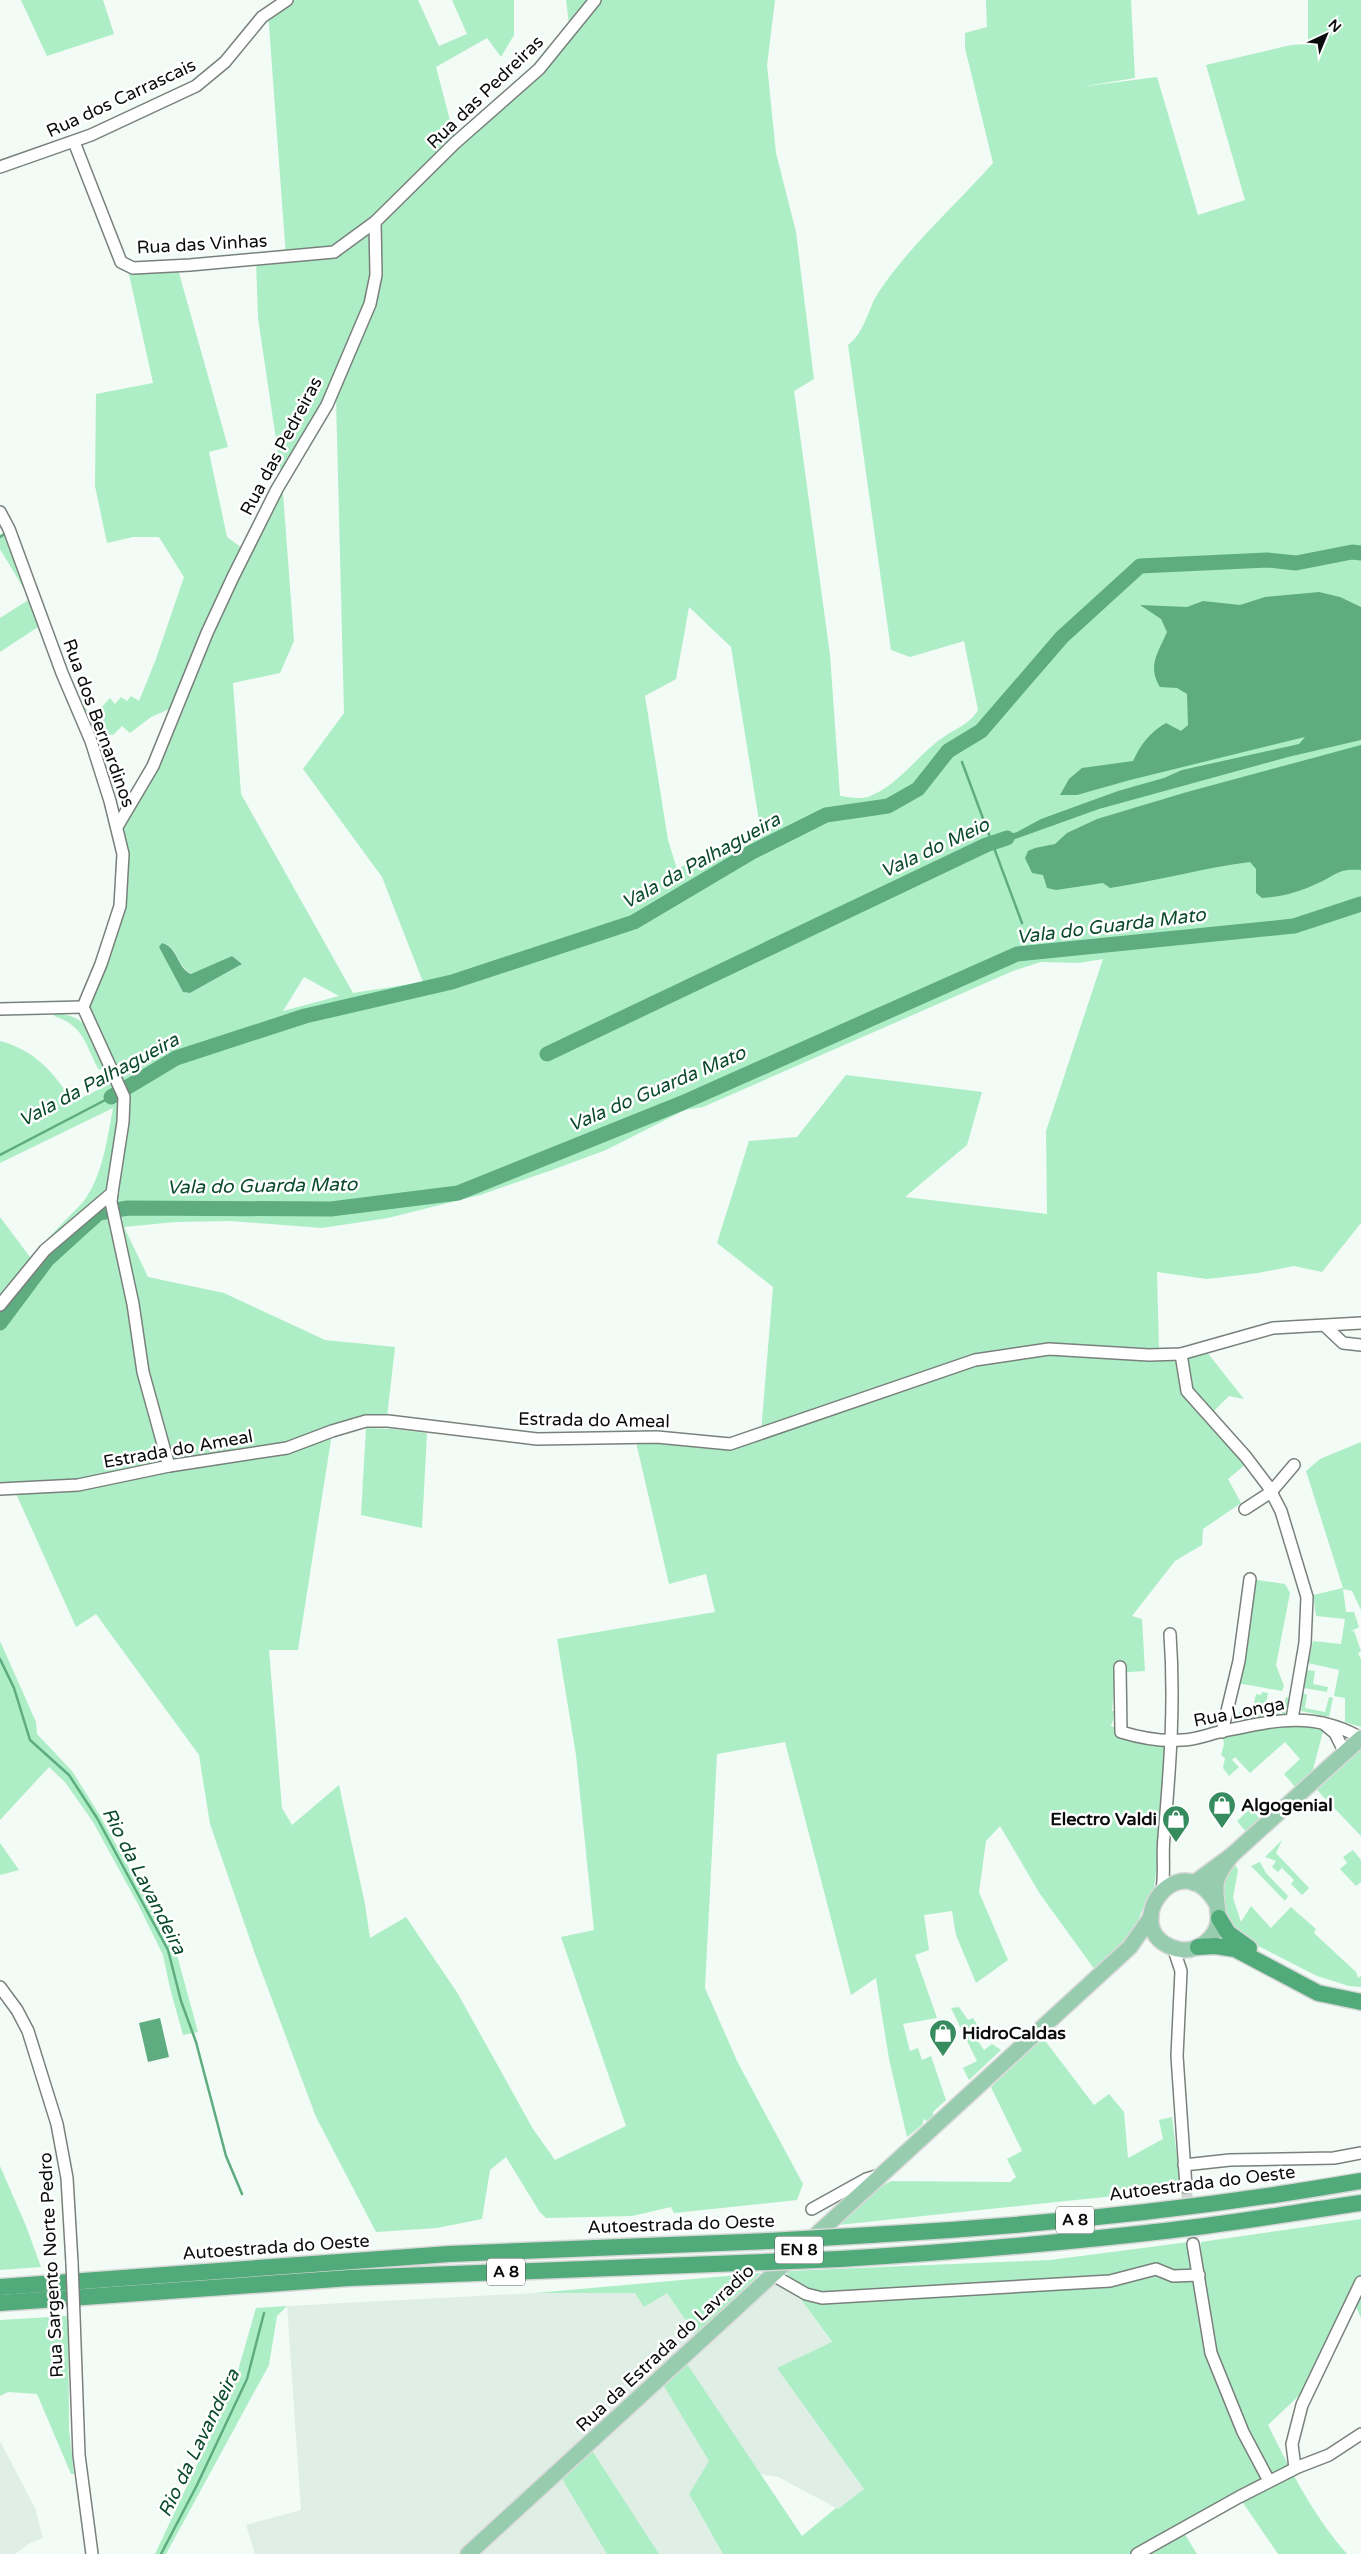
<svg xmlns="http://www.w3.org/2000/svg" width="1361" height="2554" viewBox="0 0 1361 2554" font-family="'Varela Round',sans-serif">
	<rect width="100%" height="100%" fill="#f2fbf5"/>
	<g fill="#e0efe6">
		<path d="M 755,2279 L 792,2287 L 832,2343 L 778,2368 L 864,2489 L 838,2509 L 778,2477 L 714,2467 L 693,2502 L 723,2554 L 481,2554 L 479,2551 L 471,2554 L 255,2554 L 246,2525 L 301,2510 L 287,2306 L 535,2293 L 673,2293 Z"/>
		<path d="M 0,2441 L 35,2508 L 43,2538 L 30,2543 L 15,2554 L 0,2554 Z"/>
	</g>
	<g fill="#adeec6" fill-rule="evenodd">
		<path d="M 21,0 L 103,0 L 114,34 L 47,56 Z"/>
		<path d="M 287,0 L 418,0 L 439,46 L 467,34 L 452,0 L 514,0 L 514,35 L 501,57 L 487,38 L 436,67 L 456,143 C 496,107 537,75 570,32 L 566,0 L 775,0 L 767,65 L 776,153 L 796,232 L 814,379 L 794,391 L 830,655 L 840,796 C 848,797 863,800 870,796 C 899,785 919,753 945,736 C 957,728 971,723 978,710 L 964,641 L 910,657 L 891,650 L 848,345 C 865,332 867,311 878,293 C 910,245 955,206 993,163 L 965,48 L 965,33 L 987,27 L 986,0 L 1131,0 L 1135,78 L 1080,87 L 1157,77 L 1198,215 L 1245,200 L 1206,65 L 1291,45 L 1308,44 L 1308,0 L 1361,0 L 1361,1223 L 1322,1272 L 1294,1266 L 1258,1273 L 1207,1279 L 1157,1272 L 1159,1350 L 1120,1353 L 1177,1359 L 1182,1392 L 1246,1464 L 1228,1479 L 1241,1503 L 1203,1529 L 1202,1545 L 1175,1561 L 1132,1616 L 1142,1619 L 1145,1671 L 1115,1673 L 1112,1711 L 1116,1711 L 1111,1726 L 1144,1739 L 1172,1740 L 1167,1801 L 1161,1829 L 1154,1889 L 1147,1898 L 1134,1931 L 1125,1943 L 1095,1970 L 1040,1894 L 1000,1826 L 986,1841 L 979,1892 L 1008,1960 L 976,1983 L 956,1935 L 952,1911 L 924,1915 L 929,1950 L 915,1955 L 937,2018 L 903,2024 L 910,2051 L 918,2048 L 922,2060 L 931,2056 L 946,2100 L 933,2112 L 933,2116 L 927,2121 L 924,2119 L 922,2125 L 907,2137 L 889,2059 L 876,1978 L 851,1995 L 785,1742 L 717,1754 L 705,1988 L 738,2063 L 803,2184 L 797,2200 L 674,2213 L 671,2207 L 632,2216 L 546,2218 L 539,2211 L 506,2157 L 490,2170 L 482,2219 L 437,2228 L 376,2232 L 316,2117 L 255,1954 L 210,1824 L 199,1755 L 96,1614 L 76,1627 L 13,1487 L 0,1489 L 0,1217 L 30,1257 L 84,1201 C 103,1174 107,1140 113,1108 L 0,1163 L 0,1041 C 35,1050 54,1073 73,1102 L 114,1082 L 117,1088 L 120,1087 L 124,1097 L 123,1122 L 112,1193 L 123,1222 L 117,1194 L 128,1098 L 87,1008 C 105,959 126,906 123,854 C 120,811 92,745 76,706 L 82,704 L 87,710 L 85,714 L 91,719 L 110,698 L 115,704 L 121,697 L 127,701 L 131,696 L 139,701 L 156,659 L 184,577 L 159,537 L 133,537 L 107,543 L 95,486 L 96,394 L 153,383 L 127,265 L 133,268 L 177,266 L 228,447 L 209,452 L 227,537 L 246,551 L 282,480 L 258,318 L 256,260 L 286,257 L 268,12 ZM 336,398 L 344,713 L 303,769 L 382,877 L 423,982 L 353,993 L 241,794 L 233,683 L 280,673 L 294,641 L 282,480 L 326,405 ZM 689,607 L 731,647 L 760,827 L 677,869 L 668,840 L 645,696 L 676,679 ZM 174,707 L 146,771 L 123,809 L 118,809 L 96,739 L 90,728 L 97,721 L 109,732 L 107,734 L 113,735 L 122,726 L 130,733 L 151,717 ZM 162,943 C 178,946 177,967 192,974 L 232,956 L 242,964 L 190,993 L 183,992 L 160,947 ZM 1103,959 L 1046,1131 L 1047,1214 L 905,1197 L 967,1145 L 982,1092 L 846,1075 L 797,1137 L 749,1141 L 717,1243 L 773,1287 L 761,1433 L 730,1444 L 635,1438 L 669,1584 L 706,1574 L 715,1612 L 557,1639 L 576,1755 L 594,1930 L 561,1937 L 626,2126 L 555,2160 L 533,2129 L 458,1994 L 406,1917 L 370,1938 L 365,1904 L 339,1785 L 292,1825 L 282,1808 L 269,1650 L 298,1650 L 333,1427 L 366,1418 L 387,1417 L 395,1347 L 325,1340 L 224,1293 L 148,1277 L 124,1227 L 175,1222 L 230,1221 L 322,1228 L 388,1218 L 480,1195 L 552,1170 L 606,1150 L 685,1110 L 703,1107 L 1013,971 L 1041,962 L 1079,963 ZM 304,977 L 339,996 L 283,1011 Z"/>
		<path d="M 9,529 L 44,623 L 0,652 L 0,618 L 30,599 L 0,549 L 0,535 Z"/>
		<path d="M 55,1013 C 92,1017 92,1036 106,1066 L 99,1070 C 85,1045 85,1026 54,1016 Z"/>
		<path d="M 1206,1351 L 1244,1399 L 1229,1396 L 1212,1413 L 1191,1391 L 1186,1357 Z"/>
		<path d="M 366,1428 L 393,1429 L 427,1433 L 422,1528 L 361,1515 Z"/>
		<path d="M 1361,1442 L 1361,1610 L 1352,1591 L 1343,1589 L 1346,1612 L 1354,1612 L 1359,1627 L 1350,1632 L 1354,1631 L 1361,1651 L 1358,1653 L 1361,1659 L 1361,1727 L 1345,1722 L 1345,1698 L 1334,1696 L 1339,1670 L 1308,1663 L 1313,1641 L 1341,1644 L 1345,1619 L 1316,1616 L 1313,1595 L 1343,1588 L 1306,1471 L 1320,1459 Z"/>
		<path d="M 1250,1579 L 1285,1584 L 1290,1593 L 1276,1665 L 1284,1686 L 1282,1691 L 1237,1683 Z"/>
		<path d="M 0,1641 L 36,1722 L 37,1734 L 72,1771 L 99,1814 L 177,1955 L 198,2032 L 183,2035 L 170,1988 L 163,1955 L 139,1906 L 93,1822 L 65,1782 L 49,1767 L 0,1820 Z"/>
		<path d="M 1306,1670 L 1315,1671 L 1313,1684 L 1328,1687 L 1327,1692 L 1304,1688 Z"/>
		<path d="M 1262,1692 L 1268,1693 L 1265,1710 L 1282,1714 L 1286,1697 L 1289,1698 L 1285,1714 L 1234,1723 L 1240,1711 L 1252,1713 L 1256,1694 L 1261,1695 Z"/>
		<path d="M 1303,1693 L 1307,1695 L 1305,1708 L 1325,1712 L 1329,1697 L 1333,1698 L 1329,1717 L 1301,1711 Z"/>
		<path d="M 1292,1719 L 1324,1728 L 1312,1773 L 1296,1788 L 1284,1774 L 1300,1759 L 1285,1742 L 1250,1773 L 1235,1757 L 1232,1760 L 1239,1767 L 1229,1776 L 1223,1768 L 1225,1758 L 1221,1755 L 1224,1744 L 1222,1732 Z"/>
		<path d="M 1361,1749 L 1361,1836 L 1317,1790 Z"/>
		<path d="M 1251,1808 L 1260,1819 L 1246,1832 L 1237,1821 Z"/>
		<path d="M 1282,1840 L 1276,1853 L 1309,1888 L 1302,1895 L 1291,1884 L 1294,1880 L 1282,1868 L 1278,1872 L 1272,1867 L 1276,1861 L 1265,1857 Z"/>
		<path d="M 0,1843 L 19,1870 L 0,1875 Z"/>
		<path d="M 1353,1850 L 1361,1860 L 1361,1882 L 1356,1886 L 1340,1869 L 1347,1863 L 1343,1857 Z"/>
		<path d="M 1260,1862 L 1266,1873 L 1288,1896 L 1285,1901 L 1251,1866 Z"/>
		<path d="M 1234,1863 L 1238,1870 L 1233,1898 L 1241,1922 L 1251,1906 L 1271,1928 L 1291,1907 L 1316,1929 L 1314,1933 L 1356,1972 L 1358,1978 L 1361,1976 L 1361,1987 L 1349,1986 L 1317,1976 L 1237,1935 L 1227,1918 L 1222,1895 L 1223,1883 Z"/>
		<path d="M 959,2007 L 968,2020 L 973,2018 L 982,2032 L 975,2037 L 984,2050 L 992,2044 L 1001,2050 L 969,2080 L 963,2068 L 977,2061 L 951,2008 Z"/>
		<path d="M 1043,2038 L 1094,2105 L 1109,2094 L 1124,2112 L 1128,2158 L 1163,2139 L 1159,2120 L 1172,2117 L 1181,2189 L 838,2225 L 874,2190 L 891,2181 L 1010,2182 L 1016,2177 L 1007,2159 L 1022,2151 L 991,2087 Z"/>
		<path d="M 0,2166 L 26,2226 L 41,2267 L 0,2270 Z"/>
		<path d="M 1361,2219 L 1361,2318 L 1355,2304 L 1320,2376 L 1268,2425 C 1291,2471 1313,2516 1347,2554 L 1278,2554 L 1239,2497 L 1181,2528 L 1197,2554 L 723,2554 L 689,2494 L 709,2461 L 662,2383 L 685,2361 L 802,2536 L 836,2508 L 838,2509 L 864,2489 L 777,2368 L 832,2342 L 792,2287 L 787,2284 L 788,2271 L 1050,2260 L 1189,2242 L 1199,2273 L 1201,2242 Z"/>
		<path d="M 761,2273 L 695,2334 L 667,2293 L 644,2307 L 635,2293 L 535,2293 Z"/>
		<path d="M 287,2306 L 277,2316 L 269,2365 L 166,2554 L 155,2554 L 218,2420 L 237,2374 L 256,2308 Z"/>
		<path d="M 68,2316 L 69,2429 L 74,2474 L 71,2474 L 37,2394 L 8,2392 L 0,2396 L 0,2320 Z"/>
		<path d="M 591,2449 L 659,2554 L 607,2554 L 561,2477 Z"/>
	</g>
	<g fill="#5eac7f">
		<path d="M 1319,592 L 1340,597 L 1361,607 L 1361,740 L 1288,757 L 1099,809 L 990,848 L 988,841 L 1017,832 L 1041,819 L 1118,791 L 1164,778 L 1182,770 L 1299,744 L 1305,737 L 1130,780 L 1077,795 L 1060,795 L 1069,779 L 1082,768 L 1133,761 C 1141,744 1149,733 1166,723 L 1181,731 L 1188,725 L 1187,694 L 1177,688 L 1160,687 C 1147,666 1158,653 1167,632 L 1161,619 L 1140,605 L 1187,607 L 1203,601 L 1240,605 L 1265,597 Z"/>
		<path d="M 1361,745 L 1361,870 C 1337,868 1337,875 1316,884 C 1299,892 1281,897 1262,898 L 1256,893 L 1256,869 L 1250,862 C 1203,868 1157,881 1110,888 L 1103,883 L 1056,890 L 1047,888 L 1043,875 L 1032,873 L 1025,858 L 1028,851 L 1035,848 L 1055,844 L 1067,833 L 1097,819 L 1187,792 Z"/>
		<path d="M 162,943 C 178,947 177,968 191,974 L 232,956 L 242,964 L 190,993 L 183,992 L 159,947 Z"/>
		<path d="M 160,2018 L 169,2057 L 148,2062 L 139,2023 Z"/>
	</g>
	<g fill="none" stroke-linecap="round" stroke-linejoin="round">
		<g stroke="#5eac7f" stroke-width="2.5">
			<path d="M 0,537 L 6,533"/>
			<path d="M 962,762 L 1022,923"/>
			<path d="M 0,1155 L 111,1097"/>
			<path d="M 0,1659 L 14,1688 L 30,1740 L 69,1775 L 97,1818 L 168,1950 L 181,2001 L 196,2042 L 226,2156 L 242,2194"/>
			<path d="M 161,2554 L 197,2485 L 247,2379 L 264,2313"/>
		</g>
		<g stroke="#5eac7f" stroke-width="15">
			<path d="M 547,1054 L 986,845 L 1007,838"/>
			<path d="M 111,1097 L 176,1058 L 305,1016 L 452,982 L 634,922 L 752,852 L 826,815 L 888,806 L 918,789 L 948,751 L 981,731 L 1062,637 L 1140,566 L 1267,560 L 1296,563 L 1352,552 L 1361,553"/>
			<path d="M 0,1323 L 47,1260 L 81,1229 L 99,1213 L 128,1208 L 331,1209 L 458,1193 L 682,1103 L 1017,954 L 1294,926 L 1361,904"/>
		</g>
		<path stroke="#cfd7d2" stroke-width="11" stroke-dasharray="11 5.5" stroke-linecap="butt" d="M 1186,2187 L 1193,2244"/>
		<g stroke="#79817c" stroke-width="14">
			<g id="minor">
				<path d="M 74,142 L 121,262 L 133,268 L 190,265 L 334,252 L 375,222 L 455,143 L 539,69 L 595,0"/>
				<path d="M 0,167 L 91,135 L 196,86 L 225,62 L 262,17 L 287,0"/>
				<path d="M 0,512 L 9,529 L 62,673 L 91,741 L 110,801 L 123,854 L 120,906 L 101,964 L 83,1007"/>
				<path d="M 117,827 L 153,766 L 207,633 L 233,577 L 277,489 L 327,405 L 370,304 L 376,275 L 375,222"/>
				<path d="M 0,1009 L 83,1007"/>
				<path d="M 112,1193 L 111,1202 L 133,1304 L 143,1372 L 169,1466"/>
				<path d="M 0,1305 L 45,1250 L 112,1193 L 123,1122 L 124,1097 L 83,1007"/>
				<path d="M 1325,1326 L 1343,1343 L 1361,1345"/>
				<path d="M 1181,1354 L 1187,1391 L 1246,1457 L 1268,1486 L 1281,1511 L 1307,1597 L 1305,1643 L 1292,1719"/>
				<path d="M 0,1489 L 78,1485 L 169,1466 L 287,1448 L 332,1431 L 366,1421 L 388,1421 L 537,1439 L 657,1437 L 730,1444 L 975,1360 L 1049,1349 L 1149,1355 L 1181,1354 L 1273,1328 L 1361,1323"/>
				<path d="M 1245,1509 L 1271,1492 L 1294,1465"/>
				<path d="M 1120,1667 L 1121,1732 C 1141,1738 1160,1742 1182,1740 C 1194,1740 1207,1735 1219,1732 C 1272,1721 1312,1710 1361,1738"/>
				<path d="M 1323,1723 L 1335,1733 L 1345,1753"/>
				<path d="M 1222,1732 L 1239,1661 L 1250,1579"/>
				<path d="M 1162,1890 C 1165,1872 1162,1855 1164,1837 C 1170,1767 1175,1704 1170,1634"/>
				<path d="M 1173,1947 L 1181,1971 L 1177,2056 L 1186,2187"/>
				<path d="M 0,1987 L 17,2010 L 28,2031 L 57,2124 L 67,2178 L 72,2263"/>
				<path d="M 1184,2165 L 1230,2160 L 1334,2158 L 1361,2153"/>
				<path d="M 812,2209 L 866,2179 L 880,2175"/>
				<path d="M 1193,2244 L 1211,2353 L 1243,2432 L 1269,2481"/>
				<path d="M 773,2275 L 806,2294 L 822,2298 L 1110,2281 L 1156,2269 L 1173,2276 L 1199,2275"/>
				<path d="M 74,2317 L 79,2455 L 92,2554"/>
				<path d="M 1295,2468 L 1292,2444 L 1302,2405 L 1361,2282"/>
				<path d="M 1137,2554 L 1239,2497 L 1298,2467 L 1329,2455 L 1361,2434"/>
			</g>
		</g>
		<g stroke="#d8d8d8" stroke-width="18">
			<g id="major">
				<path d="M 1194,1883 L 1232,1855 L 1361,1738"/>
				<path d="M 1216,1903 C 1179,1840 1114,1931 1177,1949 C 1189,1952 1203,1947 1211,1937 C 1225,1921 1214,1904 1216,1885 C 1217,1874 1225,1864 1232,1855"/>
				<path d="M 468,2554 L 1130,1947 L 1151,1917"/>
			</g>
		</g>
		<g stroke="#d8d8d8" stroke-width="19">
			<g id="highway">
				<path d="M 1219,1918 L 1228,1933 L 1249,1948"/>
				<path d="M 1198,1947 L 1215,1946 L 1235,1949 L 1318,1993 L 1361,2002"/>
				<path d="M 871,2235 C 1035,2226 1199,2209 1361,2181"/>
				<path d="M 840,2259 C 952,2252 1062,2243 1173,2230 C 1236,2223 1298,2212 1361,2203"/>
				<path d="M 0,2287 L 449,2254 L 769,2241"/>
				<path d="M 0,2303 L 350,2278 L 740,2263"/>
			</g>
		</g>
		<use href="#minor" stroke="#fff" stroke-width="11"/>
		<use href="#major" stroke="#97ccaf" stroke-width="15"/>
		<use href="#highway" stroke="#51aa79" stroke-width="16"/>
		<g stroke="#79817c" stroke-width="14" stroke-linecap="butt">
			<path id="minor-bridge" d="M 72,2263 L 74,2317"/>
		</g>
		<g stroke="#d8d8d8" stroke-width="19" stroke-linecap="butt">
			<g id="highway-bridge">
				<path d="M 769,2241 L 871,2235"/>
				<path d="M 740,2263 L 840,2259"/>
			</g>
		</g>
		<use href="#minor-bridge" stroke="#fff" stroke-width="11"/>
		<use href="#highway-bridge" stroke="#51aa79" stroke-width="16"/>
	</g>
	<defs>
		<g id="shop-pin" transform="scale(1.4375)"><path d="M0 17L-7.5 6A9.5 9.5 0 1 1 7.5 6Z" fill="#378c5f" stroke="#fff"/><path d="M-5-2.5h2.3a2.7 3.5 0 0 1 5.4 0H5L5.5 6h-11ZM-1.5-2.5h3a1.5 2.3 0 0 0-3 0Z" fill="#fff"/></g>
	</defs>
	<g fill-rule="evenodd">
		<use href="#shop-pin" x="1222" y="1805"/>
		<use href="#shop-pin" x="1176" y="1819"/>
		<use href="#shop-pin" x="943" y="2033"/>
	</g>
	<g text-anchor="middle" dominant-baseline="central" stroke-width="5" stroke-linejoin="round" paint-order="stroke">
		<g fill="#fff" stroke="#545654" stroke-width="1">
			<rect x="1056" y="2206.5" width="38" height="27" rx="4"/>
			<rect x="775" y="2236.5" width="48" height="27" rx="4"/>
			<rect x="487" y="2258.5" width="38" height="27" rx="4"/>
		</g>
		<g font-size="16" font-weight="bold" fill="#0a0d0b">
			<text x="1075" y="2220">A 8</text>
			<text x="799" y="2250">EN 8</text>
			<text x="506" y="2272">A 8</text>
		</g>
		<g font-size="18" fill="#0a0d0b" stroke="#fff">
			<text transform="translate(485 92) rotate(-44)">Rua das Pedreiras</text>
			<text transform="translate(121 98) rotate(-25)">Rua dos Carrascais</text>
			<text transform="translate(202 244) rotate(-3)">Rua das Vinhas</text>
			<text transform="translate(281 446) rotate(-62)">Rua das Pedreiras</text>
			<text transform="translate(99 723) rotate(70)">Rua dos Bernardinos</text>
			<text transform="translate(594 1420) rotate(1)">Estrada do Ameal</text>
			<text transform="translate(178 1449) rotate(-10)">Estrada do Ameal</text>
			<text transform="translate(1239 1712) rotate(-11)">Rua Longa</text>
			<text transform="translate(1202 2183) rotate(-7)">Autoestrada do Oeste</text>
			<text transform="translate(681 2224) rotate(-2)">Autoestrada do Oeste</text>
			<text transform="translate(276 2247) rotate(-4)">Autoestrada do Oeste</text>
			<text transform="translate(51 2265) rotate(-93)">Rua Sargento Norte Pedro</text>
			<text transform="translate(665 2348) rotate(-43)">Rua da Estrada do Lavradio</text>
		</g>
		<g font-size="18" font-weight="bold" fill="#0a0d0b" stroke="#fff" text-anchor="start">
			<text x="1241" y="1805">Algogenial</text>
			<text x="1157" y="1819" text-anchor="end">Electro Valdi</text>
			<text x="962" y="2033">HidroCaldas</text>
		</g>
		<g font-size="19" font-style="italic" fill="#0a4a2c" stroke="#fff">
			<text transform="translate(935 848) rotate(-25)">Vala do Meio</text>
			<text transform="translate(701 861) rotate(-29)">Vala da Palhagueira</text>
			<text transform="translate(1111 926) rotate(-7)">Vala do Guarda Mato</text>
			<text transform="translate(99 1080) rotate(-28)">Vala da Palhagueira</text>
			<text transform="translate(657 1089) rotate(-23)">Vala do Guarda Mato</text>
			<text transform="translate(262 1186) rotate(-1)">Vala do Guarda Mato</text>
			<text transform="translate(144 1881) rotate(63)">Rio da Lavandeira</text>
			<text transform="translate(199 2443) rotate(-64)">Rio da Lavandeira</text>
		</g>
	</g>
	<g transform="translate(1326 35) rotate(44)" stroke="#ffffff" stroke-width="4" paint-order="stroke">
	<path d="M0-4L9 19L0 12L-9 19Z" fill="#0a0d0b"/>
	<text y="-8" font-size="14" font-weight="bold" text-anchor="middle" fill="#0a0d0b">N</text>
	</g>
</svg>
